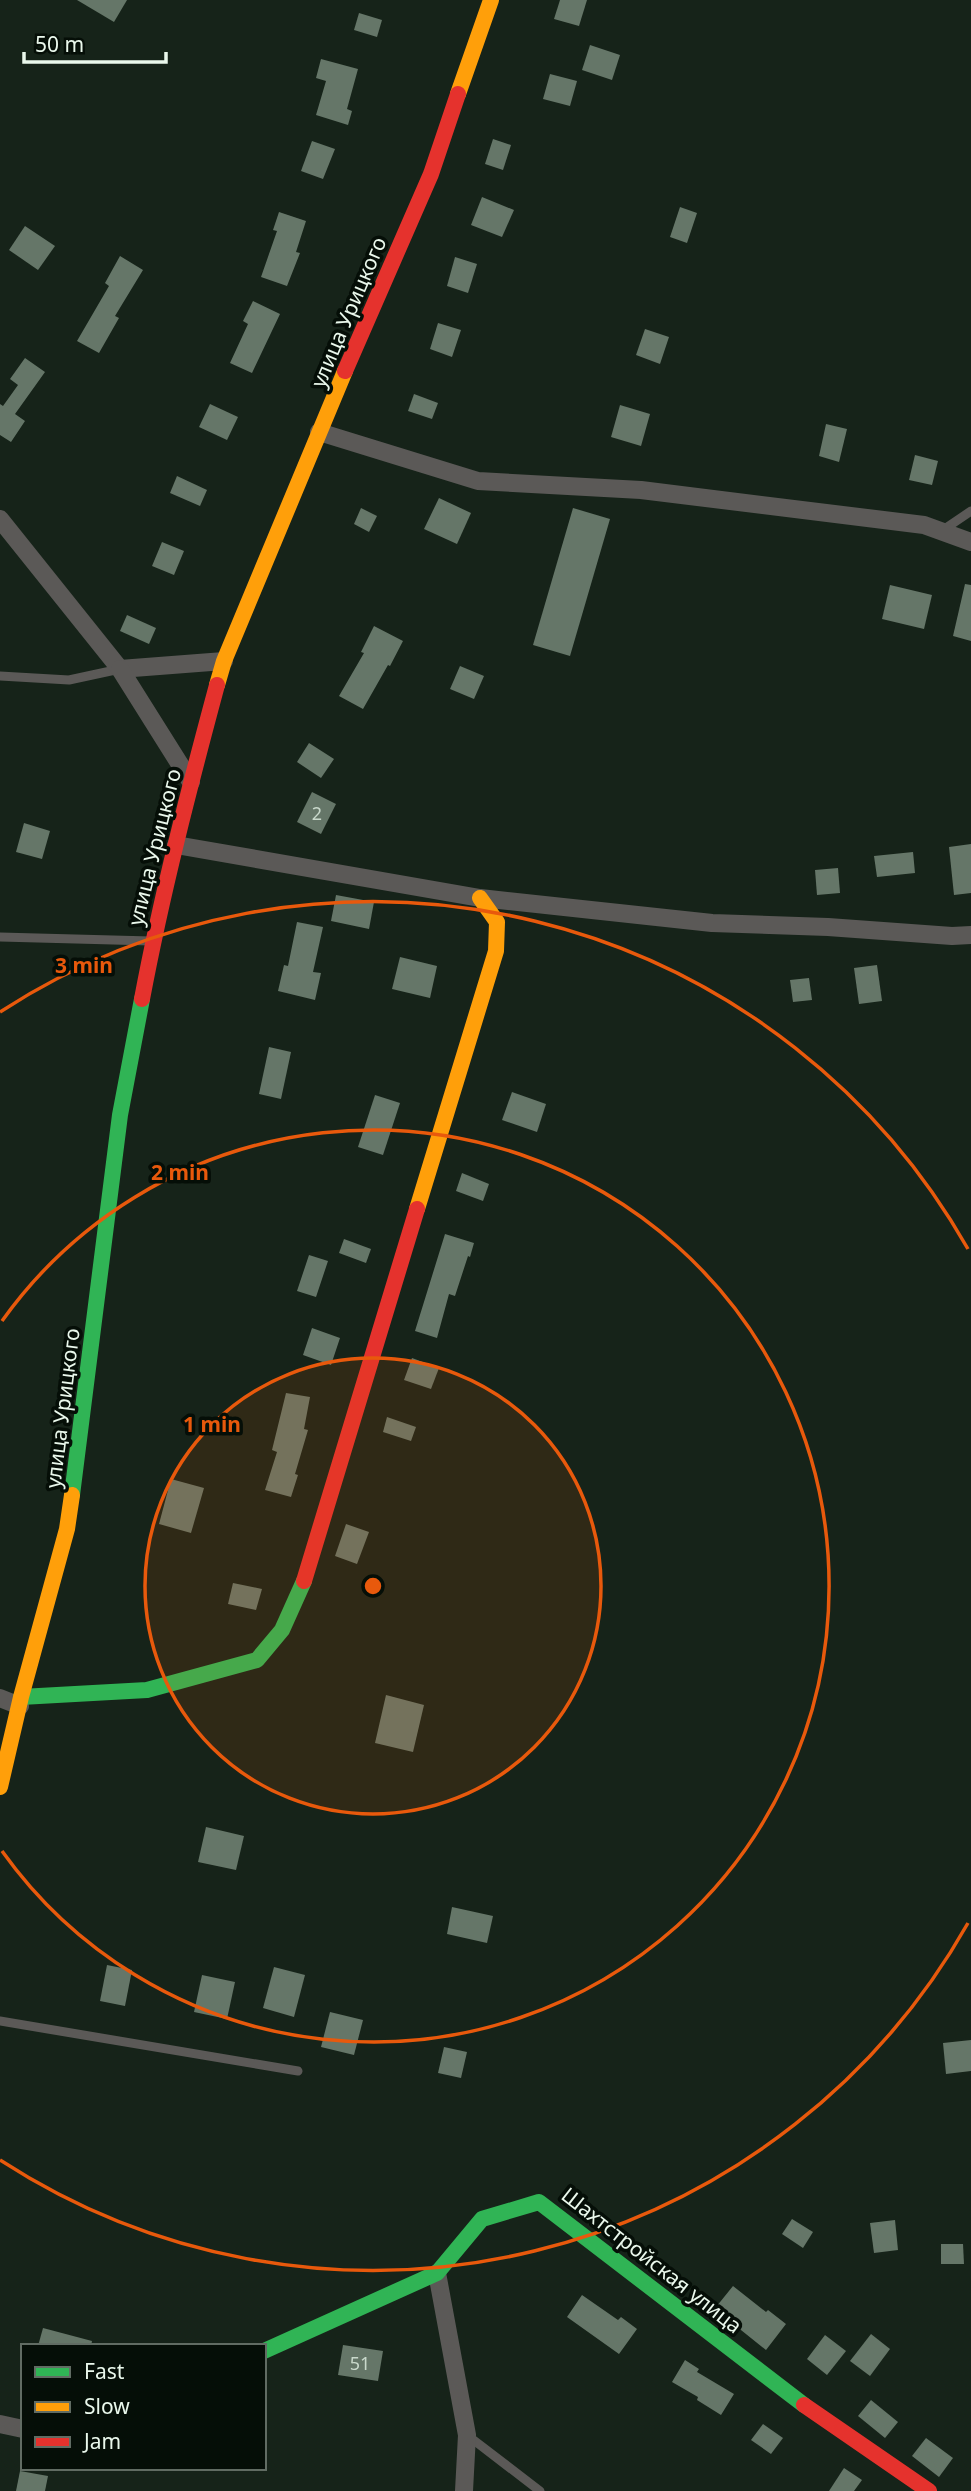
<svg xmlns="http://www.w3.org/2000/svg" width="971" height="2491" viewBox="0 0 971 2491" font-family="'Noto Sans',sans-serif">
	<rect width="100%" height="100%" fill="#162319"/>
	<g fill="#657668">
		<path d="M 77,0 L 127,0 L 114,22 Z"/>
		<path d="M 560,0 L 587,0 L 579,26 L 554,19 Z"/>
		<path d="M 359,13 L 382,20 L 377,37 L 354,30 Z"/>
		<path d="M 590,45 L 620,55 L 612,80 L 582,70 Z"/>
		<path d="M 321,59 L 358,69 L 347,109 L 352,111 L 348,125 L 316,115 L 326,81 L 316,78 Z"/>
		<path d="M 550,74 L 577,81 L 570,106 L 543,99 Z"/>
		<path d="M 493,139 L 511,145 L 503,170 L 485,164 Z"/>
		<path d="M 312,141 L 335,149 L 323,179 L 301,171 Z"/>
		<path d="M 482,197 L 514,210 L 502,237 L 471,225 Z"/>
		<path d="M 680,207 L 697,213 L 687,243 L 670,237 Z"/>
		<path d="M 279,212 L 306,221 L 296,252 L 300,253 L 287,286 L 261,277 L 277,231 L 273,230 Z"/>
		<path d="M 25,226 L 55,246 L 38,270 L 9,250 Z"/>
		<path d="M 120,256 L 143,270 L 115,316 L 119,318 L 99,353 L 77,341 L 109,286 L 105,283 Z"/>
		<path d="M 455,257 L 477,264 L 468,293 L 447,286 Z"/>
		<path d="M 253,301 L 280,314 L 252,373 L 230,363 L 248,324 L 243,321 Z"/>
		<path d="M 438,323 L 461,330 L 452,357 L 430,349 Z"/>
		<path d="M 645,329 L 669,337 L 660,364 L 636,355 Z"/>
		<path d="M 25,358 L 45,372 L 15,414 L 25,421 L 11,442 L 0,435 L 0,404 L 3,406 L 18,385 L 10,379 Z"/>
		<path d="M 414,394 L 438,403 L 432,419 L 408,411 Z"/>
		<path d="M 210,404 L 238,417 L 227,440 L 199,427 Z"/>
		<path d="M 620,405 L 650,414 L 641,446 L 611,437 Z"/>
		<path d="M 826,424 L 847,429 L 839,462 L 819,456 Z"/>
		<path d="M 915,455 L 938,461 L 932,485 L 909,480 Z"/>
		<path d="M 177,476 L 207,490 L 200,506 L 170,493 Z"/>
		<path d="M 439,498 L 471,513 L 457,544 L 424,529 Z"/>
		<path d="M 361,508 L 377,516 L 369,532 L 354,524 Z"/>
		<path d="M 573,508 L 610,519 L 570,656 L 533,645 Z"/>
		<path d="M 162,542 L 184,551 L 174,575 L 152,566 Z"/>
		<path d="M 965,584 L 971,585 L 971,641 L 953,636 Z"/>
		<path d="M 890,585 L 932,595 L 924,629 L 882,619 Z"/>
		<path d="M 127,615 L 156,628 L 149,644 L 120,631 Z"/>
		<path d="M 374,626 L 403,641 L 390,666 L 388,665 L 363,709 L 339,696 L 364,653 L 361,652 Z"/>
		<path d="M 460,666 L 484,676 L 474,699 L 450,689 Z"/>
		<path d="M 309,743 L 334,759 L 321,778 L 297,762 Z"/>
		<path d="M 312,792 L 336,804 L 321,834 L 297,822 Z"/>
		<path d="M 24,823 L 50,831 L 42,859 L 16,852 Z"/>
		<path d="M 971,844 L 971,893 L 954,895 L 949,847 Z"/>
		<path d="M 913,852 L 915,873 L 877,877 L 874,856 Z"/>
		<path d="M 838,868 L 840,893 L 817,895 L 815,870 Z"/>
		<path d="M 336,895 L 374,902 L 369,929 L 331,921 Z"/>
		<path d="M 297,922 L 323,927 L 313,972 L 321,973 L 315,1000 L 278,991 L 284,965 L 288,966 Z"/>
		<path d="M 400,957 L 437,966 L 430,998 L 392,989 Z"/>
		<path d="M 877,965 L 882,1001 L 859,1004 L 854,968 Z"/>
		<path d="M 809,978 L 812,1000 L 793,1002 L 790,980 Z"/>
		<path d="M 269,1047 L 291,1052 L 281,1099 L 259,1094 Z"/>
		<path d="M 512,1092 L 546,1104 L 537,1132 L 502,1120 Z"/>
		<path d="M 375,1095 L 400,1103 L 383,1155 L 358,1147 Z"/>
		<path d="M 462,1173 L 489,1184 L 483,1201 L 456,1191 Z"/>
		<path d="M 445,1234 L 474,1243 L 470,1257 L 468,1256 L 455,1296 L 449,1294 L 437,1338 L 415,1331 Z"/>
		<path d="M 344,1239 L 371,1249 L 366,1263 L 339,1253 Z"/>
		<path d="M 309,1255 L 328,1261 L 316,1297 L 297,1291 Z"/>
		<path d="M 312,1328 L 340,1338 L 331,1365 L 303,1355 Z"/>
		<path d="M 412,1358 L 439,1368 L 431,1389 L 404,1380 Z"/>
		<path d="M 286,1393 L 310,1397 L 304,1429 L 308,1430 L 295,1474 L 298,1475 L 291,1497 L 265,1490 L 277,1452 L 272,1450 Z"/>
		<path d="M 387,1417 L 416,1427 L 411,1441 L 383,1432 Z"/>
		<path d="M 171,1479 L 204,1488 L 191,1533 L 159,1524 Z"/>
		<path d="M 346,1524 L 369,1532 L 357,1564 L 335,1556 Z"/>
		<path d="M 233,1583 L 262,1589 L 256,1610 L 228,1604 Z"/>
		<path d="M 386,1695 L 424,1705 L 413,1752 L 375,1743 Z"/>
		<path d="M 206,1827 L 244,1836 L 236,1870 L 198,1862 Z"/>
		<path d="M 452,1907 L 493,1916 L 487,1943 L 447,1934 Z"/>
		<path d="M 107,1965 L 132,1970 L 125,2006 L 100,2001 Z"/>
		<path d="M 274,1967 L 305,1975 L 294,2017 L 263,2008 Z"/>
		<path d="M 202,1975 L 235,1982 L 227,2019 L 194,2012 Z"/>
		<path d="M 330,2012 L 363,2020 L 354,2055 L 321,2047 Z"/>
		<path d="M 971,2040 L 971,2071 L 946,2074 L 943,2043 Z"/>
		<path d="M 444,2047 L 467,2052 L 461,2078 L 438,2073 Z"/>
		<path d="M 792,2219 L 813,2232 L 803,2248 L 782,2234 Z"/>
		<path d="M 895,2220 L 898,2250 L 874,2253 L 870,2223 Z"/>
		<path d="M 941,2244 L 963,2244 L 964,2264 L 941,2264 Z"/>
		<path d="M 733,2286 L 766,2312 L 768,2310 L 786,2324 L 766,2350 L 731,2322 L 728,2325 L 712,2312 Z"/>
		<path d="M 582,2295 L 618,2320 L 621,2317 L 637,2329 L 619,2354 L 567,2317 Z"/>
		<path d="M 43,2328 L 92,2341 L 91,2346 L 38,2346 Z"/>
		<path d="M 871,2334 L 890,2349 L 870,2376 L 850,2361 Z"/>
		<path d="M 825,2335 L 846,2351 L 827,2375 L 807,2359 Z"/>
		<path d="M 343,2345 L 383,2351 L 378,2381 L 338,2375 Z"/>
		<path d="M 685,2360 L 699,2369 L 697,2372 L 734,2394 L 721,2415 L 697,2400 L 698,2397 L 672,2382 Z"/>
		<path d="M 871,2400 L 898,2422 L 885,2438 L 858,2416 Z"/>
		<path d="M 763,2424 L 783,2438 L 771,2454 L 751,2440 Z"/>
		<path d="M 926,2438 L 953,2458 L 939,2477 L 912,2456 Z"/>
		<path d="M 844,2468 L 862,2480 L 854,2491 L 829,2491 Z"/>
		<path d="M 20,2471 L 48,2476 L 45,2491 L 16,2491 Z"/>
	</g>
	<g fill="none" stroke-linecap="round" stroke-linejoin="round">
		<g stroke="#5b5957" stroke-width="9">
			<path d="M 943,530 L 971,511"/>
			<path d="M 0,676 L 69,680 L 120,669"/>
			<path d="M 0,937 L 151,941"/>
			<path d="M 0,2021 L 298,2071"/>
			<path d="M 467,2435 L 540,2491"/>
		</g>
		<g stroke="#5b5957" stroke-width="18">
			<path d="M 319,432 L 478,481 L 641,490 L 924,525 L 971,542"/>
			<path d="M 0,519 L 120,669 L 224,661"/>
			<path d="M 120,669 L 191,782"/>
			<path d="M 176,845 L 480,898 L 712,923 L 828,927 L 952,936 L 971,935"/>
			<path d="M 0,1698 L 20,1706"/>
			<path d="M 437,2273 L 467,2435 L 464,2491"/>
			<path d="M 0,2424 L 23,2429"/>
		</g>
		<g stroke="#30b455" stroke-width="16">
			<path d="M 72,1495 L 120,1115 L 142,999"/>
			<path d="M 21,1697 L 147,1690 L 257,1660 L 282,1630 L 304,1581"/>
			<path d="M 264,2351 L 437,2273 L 482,2219 L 539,2202 L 804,2405"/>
		</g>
		<g stroke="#ff9f0a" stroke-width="16">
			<path d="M 458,94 L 491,0"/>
			<path d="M 217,685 L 224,661 L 345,371"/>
			<path d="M 417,1209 L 496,951 L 497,922 L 480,898"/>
			<path d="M 0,1787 L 21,1697 L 67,1529 L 72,1495"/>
		</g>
		<g stroke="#e5322d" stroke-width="16">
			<path d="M 345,371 L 431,174 L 458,94"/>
			<path d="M 142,999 C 162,893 189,789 217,685"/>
			<path d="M 304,1581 L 417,1209"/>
			<path d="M 804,2405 L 929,2491"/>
		</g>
	</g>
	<circle cx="373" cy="1586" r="228" fill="#e8590c" fill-opacity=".12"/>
	<g fill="none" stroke="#e8590c" stroke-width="3.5">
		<circle cx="373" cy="1586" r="228"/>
		<path d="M2 1321A456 456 0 1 1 2 1851"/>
		<path d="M968 1923A684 684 0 0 1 0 2160M0 1012A684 684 0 0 1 968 1249"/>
	</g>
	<g text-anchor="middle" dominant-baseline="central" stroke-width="7" stroke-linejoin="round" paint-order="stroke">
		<g font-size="18" fill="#c9d8cb">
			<text x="317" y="813">2</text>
			<text x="360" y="2363">51</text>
		</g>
		<g font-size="21" fill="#eaf8ec" stroke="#050e07">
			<text transform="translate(348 312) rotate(-67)">улица Урицкого</text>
			<text transform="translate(154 847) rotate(-76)">улица Урицкого</text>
			<text transform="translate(62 1408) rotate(-83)">улица Урицкого</text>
			<text transform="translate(652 2260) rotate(38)">Шахтстройская улица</text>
		</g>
	</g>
	<circle cx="373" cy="1586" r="10" fill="#e8590c" stroke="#050e07" stroke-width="3.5"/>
	<g font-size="21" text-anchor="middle" font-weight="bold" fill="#e8590c" stroke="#050e07" stroke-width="7" stroke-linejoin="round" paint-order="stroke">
		<text x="84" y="973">3 min</text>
		<text x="180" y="1180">2 min</text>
		<text x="212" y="1432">1 min</text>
	</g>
	<rect x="21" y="2344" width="245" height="126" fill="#050e07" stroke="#616c63" stroke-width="2"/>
	<rect x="35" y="2367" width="35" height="10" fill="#30b455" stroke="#616c63" stroke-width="2"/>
	<text x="84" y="2379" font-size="21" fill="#eaf8ec">Fast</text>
	<rect x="35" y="2402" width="35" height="10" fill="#ff9f0a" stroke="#616c63" stroke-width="2"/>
	<text x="84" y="2414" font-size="21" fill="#eaf8ec">Slow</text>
	<rect x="35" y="2437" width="35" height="10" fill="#e5322d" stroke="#616c63" stroke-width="2"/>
	<text x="84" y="2449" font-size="21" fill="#eaf8ec">Jam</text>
	<path d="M24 52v10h142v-10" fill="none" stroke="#eaf8ec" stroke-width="3.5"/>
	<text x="35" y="52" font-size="21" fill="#eaf8ec" stroke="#050e07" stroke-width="5" paint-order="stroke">50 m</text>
</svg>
